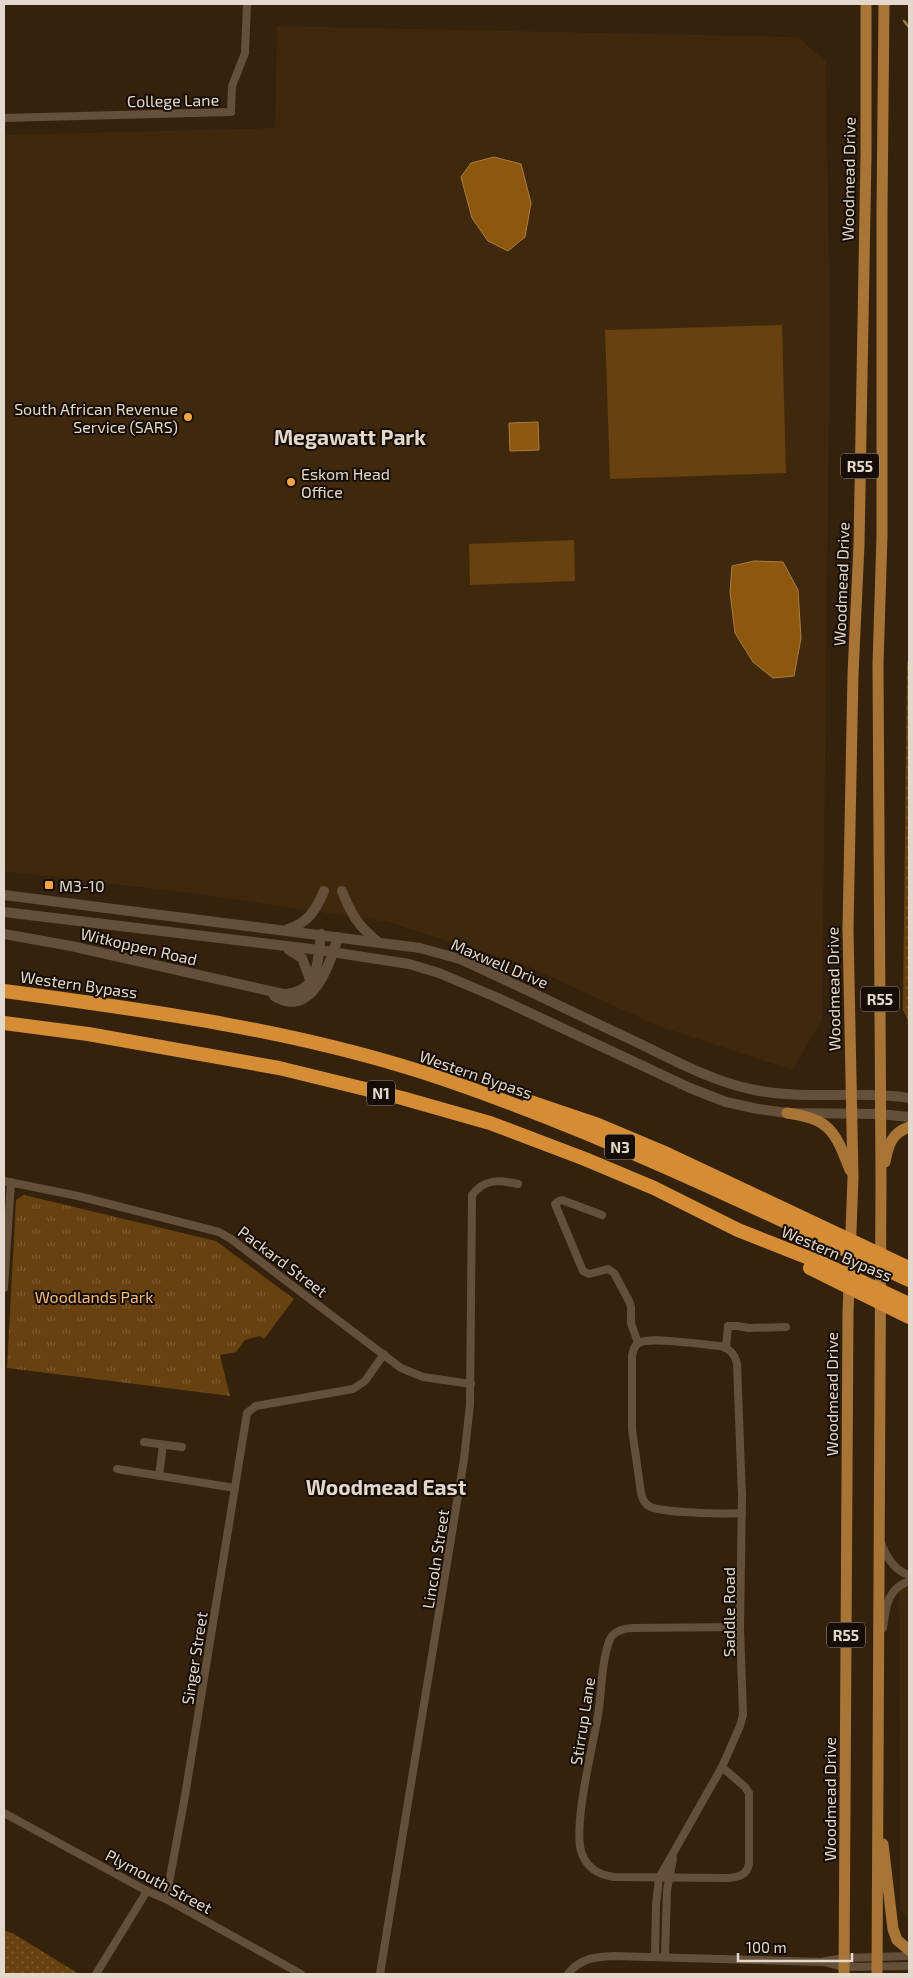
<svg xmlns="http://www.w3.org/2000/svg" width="913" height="1978" viewBox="0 0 913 1978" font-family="'Exo 2',sans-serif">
	<defs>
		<pattern id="grass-dots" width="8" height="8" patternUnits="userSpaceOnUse" patternTransform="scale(1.25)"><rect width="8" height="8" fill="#674110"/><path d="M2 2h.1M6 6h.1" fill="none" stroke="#7d5c31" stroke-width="1.8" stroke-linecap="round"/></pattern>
		<pattern id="park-tufts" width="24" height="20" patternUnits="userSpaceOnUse" patternTransform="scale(1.25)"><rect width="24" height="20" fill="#674110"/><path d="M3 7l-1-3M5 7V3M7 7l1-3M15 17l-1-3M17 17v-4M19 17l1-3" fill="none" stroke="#7d5c31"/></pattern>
	</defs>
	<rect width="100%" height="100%" fill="#34220d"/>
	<g fill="#3f280c">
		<path d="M 277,26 L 798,37 L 826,62 L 830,332 L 822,1020 L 792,1070 L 658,1026 L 527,966 L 388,922 L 199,894 L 4,871 L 4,135 L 275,128 Z"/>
		<path d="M 899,1581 L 909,1581 L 909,1923 L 900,1907 Z"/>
	</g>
	<g fill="url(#grass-dots)">
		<path d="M 909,661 L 909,1034 L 907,1018 L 903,1010 L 907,662 Z"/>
		<path d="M 4,1930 L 14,1934 L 79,1974 L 4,1974 Z"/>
	</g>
	<path fill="url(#park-tufts)" d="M 24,1195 L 216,1241 L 294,1299 L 264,1339 L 260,1336 L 245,1340 L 236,1352 L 220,1355 L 230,1396 L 7,1368 L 16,1200 Z"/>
	<g fill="#674110">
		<path d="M 782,325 L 786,473 L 610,479 L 605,330 Z"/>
		<path d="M 574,540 L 575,581 L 470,585 L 469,544 Z"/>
	</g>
	<g fill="#8d580e" stroke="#a77e47">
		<path d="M 494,157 L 521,164 L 531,203 L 525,237 L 508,251 L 488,241 L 472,218 L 461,177 L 471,163 Z"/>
		<path d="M 538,422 L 539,450 L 510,451 L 509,423 Z"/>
		<path d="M 754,561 L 783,562 L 798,590 L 801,638 L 794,676 L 773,678 L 753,662 L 735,633 L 730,592 L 732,566 Z"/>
	</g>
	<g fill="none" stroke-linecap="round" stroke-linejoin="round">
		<path stroke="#a77e47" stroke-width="2.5" d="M 904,21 L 909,27"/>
		<g stroke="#64503a" stroke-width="8">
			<path d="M 4,118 L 231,112 L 232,86 L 245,53 L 247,4"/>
			<path d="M 4,1181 L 78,1196 L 219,1232 L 231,1239 L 401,1368 L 423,1377 L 471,1384"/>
			<path d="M 602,1215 L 562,1200 L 559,1201 L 555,1204 L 583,1271 L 589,1274 L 608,1269 L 614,1273 L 629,1301 L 631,1307 L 631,1323 L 638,1343"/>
			<path d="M 4,1288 L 11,1182"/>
			<path d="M 726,1348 L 728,1326 L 737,1326 L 749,1328 L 786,1327"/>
			<path d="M 144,1442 L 182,1447"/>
			<path d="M 117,1469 L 235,1488"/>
			<path d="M 159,1476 L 163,1445"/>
			<path d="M 881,1543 C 886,1556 895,1571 909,1575"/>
			<path d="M 883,1628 C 886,1607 887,1589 909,1581"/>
			<path d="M 722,1767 L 745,1787 L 749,1793 L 749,1864 C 747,1875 739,1877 728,1878 L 614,1877 C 599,1875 588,1869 582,1854 C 572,1828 593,1746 598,1715 C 602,1691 601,1662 610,1639 C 614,1631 625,1628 633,1628 L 740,1627"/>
			<path d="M 4,1813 L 147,1891 L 166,1899 L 301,1974"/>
			<path d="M 166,1899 L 185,1796 L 247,1413 L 256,1406 L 353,1389 L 365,1381 L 384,1354"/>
			<path d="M 655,1956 L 656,1905 L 659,1878 L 722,1767 L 740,1726 L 743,1715 L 740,1627 L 742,1496 L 737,1364 C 735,1354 730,1349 721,1346 C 705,1345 650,1336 639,1343 C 634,1345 633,1351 632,1356 L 632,1429 L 641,1493 C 642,1498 644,1503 649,1506 C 658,1513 727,1514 742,1513"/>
			<path d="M 665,1957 L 667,1890 L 673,1859"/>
			<path d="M 825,1961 L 845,1958 L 909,1956"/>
			<path d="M 96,1974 L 147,1891"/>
			<path d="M 380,1974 L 464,1459 L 470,1404 L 472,1195 C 485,1178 500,1180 518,1184"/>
			<path d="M 568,1974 C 580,1958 595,1957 614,1956 L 824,1962 L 845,1967 L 909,1966"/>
		</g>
		<g stroke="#64503a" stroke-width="10">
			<path d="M 342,891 C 351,914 358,926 378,942"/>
			<path d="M 4,895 L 420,948 L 460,959 C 517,985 574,1013 632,1040 C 670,1058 709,1080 750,1089 C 803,1101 856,1090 909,1098"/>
			<path d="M 4,912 L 319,950 L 409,964 L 439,973 L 498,998 L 690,1088 L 726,1102 L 758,1109 L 787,1113 L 880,1114 L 909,1117"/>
			<path d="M 288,929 C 308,923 316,910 324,891"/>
			<path d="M 4,934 L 71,946 L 283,994 C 320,992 317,963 321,934"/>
			<path d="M 289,950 L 302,958 L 311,982"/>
			<path d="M 274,996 C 312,1020 330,964 338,937"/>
		</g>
		<g stroke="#a87537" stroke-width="11">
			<path d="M 787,1113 C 830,1119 835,1131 850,1170"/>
			<path d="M 885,1162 C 888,1145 892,1133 909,1127"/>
			<path d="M 883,1844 L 893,1929 L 897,1940 L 909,1950"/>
			<path d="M 844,1974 L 848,1312 L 853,1178 L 848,929 L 853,674 L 859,545 L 866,155 L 866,4"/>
			<path d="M 877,1974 L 881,1181 L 878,664 L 882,536 L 882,212 L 884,4"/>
		</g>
		<g stroke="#d58d35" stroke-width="14">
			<path d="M 4,991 C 153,1011 303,1031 446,1080 C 606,1135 757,1208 909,1280"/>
			<path d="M 4,1023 L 88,1034 L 279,1068 L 402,1098 L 490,1123 L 585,1159 L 654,1188 L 738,1230 L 824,1264 L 909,1304"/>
			<path d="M 530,1102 L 598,1125 L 667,1154 L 909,1268"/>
			<path d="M 810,1268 L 909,1317"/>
		</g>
	</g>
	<g fill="#f4a443" stroke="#160e06" stroke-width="2">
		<circle cx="188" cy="417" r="5"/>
		<circle cx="291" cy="482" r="5"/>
		<rect x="44" y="880" width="10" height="10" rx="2.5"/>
	</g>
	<g text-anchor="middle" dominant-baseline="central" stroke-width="4" stroke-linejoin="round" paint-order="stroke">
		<g fill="#160e06" stroke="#a69b90" stroke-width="1">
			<rect x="841" y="453.5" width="38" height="25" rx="4"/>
			<rect x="861" y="986.5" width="38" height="25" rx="4"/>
			<rect x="367" y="1080.5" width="28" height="25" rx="4"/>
			<rect x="605" y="1134.5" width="30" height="25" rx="4"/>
			<rect x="827" y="1622.5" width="38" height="25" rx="4"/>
		</g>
		<g font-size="15" font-weight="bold" fill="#e4d7cb">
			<text x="860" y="466">R55</text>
			<text x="880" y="999">R55</text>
			<text x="381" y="1093">N1</text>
			<text x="620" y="1147">N3</text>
			<text x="846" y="1635">R55</text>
		</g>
		<g font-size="16" fill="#e4d7cb" stroke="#160e06">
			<text transform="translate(173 100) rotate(-1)">College Lane</text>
			<text transform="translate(848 179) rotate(-89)">Woodmead Drive</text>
			<text transform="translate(841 584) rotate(-88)">Woodmead Drive</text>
			<text transform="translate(139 946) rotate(13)">Witkoppen Road</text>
			<text transform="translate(500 963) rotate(23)">Maxwell Drive</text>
			<text transform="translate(79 984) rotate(8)">Western Bypass</text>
			<text transform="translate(833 989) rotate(-91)">Woodmead Drive</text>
			<text transform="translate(476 1074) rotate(19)">Western Bypass</text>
			<text transform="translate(837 1253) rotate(23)">Western Bypass</text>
			<text transform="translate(283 1261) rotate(37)">Packard Street</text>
			<text transform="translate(831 1394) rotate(-90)">Woodmead Drive</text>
			<text transform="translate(435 1559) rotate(-81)">Lincoln Street</text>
			<text transform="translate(728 1612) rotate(-90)">Saddle Road</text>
			<text transform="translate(194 1658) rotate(-81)">Singer Street</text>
			<text transform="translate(582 1721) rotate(-81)">Stirrup Lane</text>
			<text transform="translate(829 1799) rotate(-90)">Woodmead Drive</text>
			<text transform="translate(159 1881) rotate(28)">Plymouth Street</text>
		</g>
		<g font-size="16" fill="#e4d7cb" stroke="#160e06" text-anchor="start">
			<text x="178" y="408" text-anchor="end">South African Revenue<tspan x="178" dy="18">Service (SARS)</tspan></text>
			<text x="301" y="473">Eskom Head<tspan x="301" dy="18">Office</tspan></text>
			<text x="59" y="885">M3-10</text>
		</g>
		<g font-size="16" fill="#fabc7a" stroke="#160e06">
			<text x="94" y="1296">Woodlands Park</text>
		</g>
		<g font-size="21" font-weight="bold" fill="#e4d7cb" stroke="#160e06">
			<text x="350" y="436">Megawatt Park</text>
			<text x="386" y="1486">Woodmead East</text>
		</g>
	</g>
	<rect width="913" height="1978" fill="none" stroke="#e4d7cb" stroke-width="10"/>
	<path d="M738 1953v8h114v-8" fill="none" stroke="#e4d7cb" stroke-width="2.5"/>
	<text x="746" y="1953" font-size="15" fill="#e4d7cb" stroke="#160e06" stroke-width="4" paint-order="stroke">100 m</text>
</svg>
